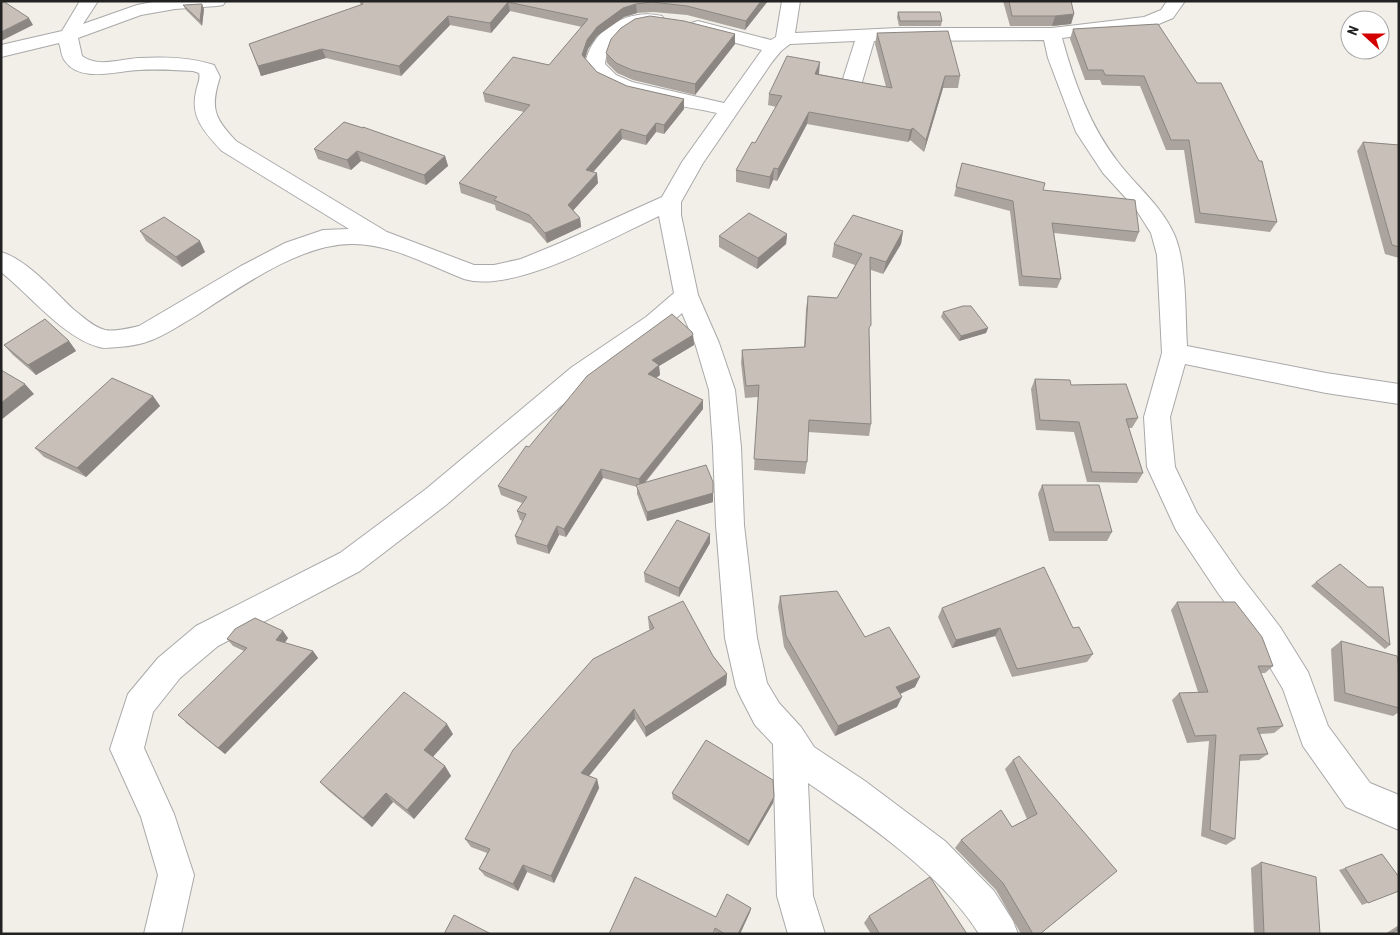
<svg xmlns="http://www.w3.org/2000/svg" width="1400" height="935" viewBox="0 0 1400 935" font-family="'Roboto Condensed',sans-serif">
	<rect width="100%" height="100%" fill="#f2efe9"/>
	<g fill="none" stroke-linecap="round" stroke-linejoin="round">
		<g stroke="#a9a9a9" stroke-width="2">
			<path id="minor" d="M 80,1 L 98,1 L 83,24 L 137,5 L 158,1 L 226,1 L 223,5 L 217,6 L 175,9 L 141,15 L 78,38 L 82,56 C 99,68 120,59 139,58 C 164,57 190,57 214,65 L 220,77 C 210,108 214,118 236,141 L 387,232 L 474,265 L 494,265 L 521,259 L 560,243 L 662,197 L 682,162 L 717,113 C 685,106 631,99 604,84 C 597,80 590,72 585,65 C 591,29 628,8 662,16 L 665,20 L 662,24 C 654,26 646,23 638,26 C 621,30 607,47 605,64 L 616,75 L 632,82 L 724,103 L 762,50 L 691,31 L 689,27 L 691,23 L 698,21 L 771,40 L 776,37 L 782,1 L 800,1 L 795,33 L 898,28 L 1052,28 L 1144,17 L 1161,10 L 1167,1 L 1185,1 L 1173,18 L 1154,26 L 1062,38 C 1074,82 1090,126 1118,162 C 1136,186 1161,205 1174,234 C 1187,263 1185,313 1187,346 L 1326,373 L 1399,384 L 1399,404 L 1326,393 L 1185,364 L 1170,417 L 1175,467 L 1197,513 L 1240,575 L 1280,627 L 1308,672 L 1328,726 L 1370,783 L 1399,795 L 1399,830 L 1346,807 L 1303,746 L 1283,689 L 1258,647 L 1218,593 L 1176,530 L 1147,467 L 1144,417 L 1162,353 L 1157,255 L 1151,233 L 1135,208 L 1103,173 L 1076,132 L 1048,58 L 1044,40 L 874,41 L 862,82 L 859,86 L 852,88 L 845,86 L 842,82 L 855,41 L 790,44 L 781,51 L 772,62 L 703,163 L 681,202 L 681,215 L 698,295 L 719,343 L 735,390 L 741,447 L 744,525 L 757,638 L 767,683 L 779,703 L 801,727 L 814,747 L 865,781 L 945,841 L 994,891 L 1013,921 L 1018,934 L 979,934 C 942,874 865,822 808,783 L 813,896 L 825,934 L 788,934 L 777,896 L 773,744 L 755,725 L 741,698 L 736,687 L 725,638 L 716,525 L 713,447 L 709,390 L 695,343 L 682,313 L 664,329 L 590,381 L 446,505 L 360,571 L 218,646 L 180,678 L 153,712 L 144,748 L 174,814 L 194,875 L 181,934 L 144,934 L 158,875 L 141,817 L 110,749 L 128,694 L 158,658 L 196,626 L 340,553 L 426,489 L 572,367 L 646,317 L 674,293 L 659,216 C 611,238 515,294 464,279 C 428,265 391,244 353,244 C 300,243 238,289 194,317 C 166,333 152,345 118,347 C 112,347 105,349 99,347 C 64,338 30,295 1,272 L 1,252 C 26,259 54,291 73,309 C 82,316 93,327 105,330 C 115,332 130,328 139,326 L 241,266 L 285,243 L 323,230 L 349,229 L 222,151 C 205,133 190,117 196,92 C 197,85 201,79 199,73 L 193,71 C 175,70 157,69 139,70 C 117,71 80,83 65,61 C 61,56 61,48 59,43 L 1,57 L 1,45 L 62,31 Z"/>
		</g>
		<use href="#minor" fill="#fff" fill-rule="evenodd"/>
	</g>
	<g fill="#aba49e">
		<path d="M 359,1 L 768,1 L 745,30 L 687,15 L 653,12 L 637,13 L 624,17 L 597,36 L 588,49 L 585,59 L 597,72 L 627,86 L 684,99 L 684,109 L 664,134 L 656,132 L 646,145 L 622,139 L 593,172 L 598,183 L 573,210 L 580,218 L 581,227 L 547,243 L 531,224 L 496,210 L 495,205 L 461,193 L 459,183 L 524,112 L 485,102 L 483,93 L 549,65 L 582,27 L 510,11 L 491,33 L 450,25 L 401,76 L 326,58 L 261,76 L 249,44 L 361,5 Z"/>
		<path d="M 1003,1 L 1071,1 L 1074,14 L 1071,24 L 1052,26 L 1010,26 Z"/>
		<path d="M 183,5 L 204,9 L 202,26 L 186,10 Z"/>
		<path d="M 898,12 L 942,21 L 941,26 L 899,26 L 897,17 Z"/>
		<path d="M 1158,24 L 1277,222 L 1270,232 L 1195,223 L 1184,150 L 1166,150 L 1140,86 L 1102,85 L 1100,80 L 1085,80 L 1070,39 L 1073,29 Z"/>
		<path d="M 877,33 L 960,76 L 958,88 L 943,88 L 924,152 L 910,140 L 908,142 L 807,124 L 777,181 L 773,180 L 769,189 L 736,182 L 736,170 L 755,143 L 776,107 L 768,105 L 769,94 L 819,74 L 886,87 L 875,44 Z"/>
		<path d="M 735,34 L 735,44 L 695,95 L 633,80 L 617,73 L 607,63 L 606,53 Z"/>
		<path d="M 344,122 L 445,156 L 448,166 L 426,185 L 361,161 L 351,170 L 318,159 L 314,149 Z"/>
		<path d="M 1363,142 L 1399,145 L 1399,258 L 1385,254 L 1357,151 Z"/>
		<path d="M 962,163 L 1043,190 L 1139,232 L 1135,242 L 1054,233 L 1061,279 L 1057,288 L 1019,286 L 1010,211 L 954,196 Z"/>
		<path d="M 140,231 L 205,252 L 182,267 L 146,241 Z"/>
		<path d="M 903,231 L 901,244 L 883,274 L 871,270 L 869,334 L 871,424 L 869,436 L 808,432 L 807,462 L 805,474 L 754,470 L 758,397 L 745,398 L 741,363 L 742,350 L 804,347 L 806,309 L 808,296 L 837,298 L 855,265 L 832,257 L 834,244 Z"/>
		<path d="M 787,234 L 786,244 L 757,269 L 719,247 L 719,236 Z"/>
		<path d="M 943,312 L 988,328 L 986,333 L 959,341 L 941,317 Z"/>
		<path d="M 693,335 L 694,345 L 659,366 L 660,375 L 656,378 L 703,400 L 703,409 L 645,483 L 713,502 L 647,521 L 637,494 L 637,487 L 603,478 L 566,537 L 559,535 L 549,554 L 517,544 L 515,536 L 523,521 L 520,520 L 517,511 L 522,503 L 501,495 L 498,486 L 529,447 Z"/>
		<path d="M 69,341 L 76,351 L 36,375 L 13,355 L 4,345 Z"/>
		<path d="M 1035,379 L 1071,385 L 1138,418 L 1132,428 L 1129,428 L 1143,473 L 1137,483 L 1087,482 L 1074,432 L 1036,430 L 1031,389 Z"/>
		<path d="M 153,396 L 160,406 L 86,477 L 44,457 L 35,448 Z"/>
		<path d="M 1042,485 L 1112,532 L 1107,541 L 1049,541 L 1038,494 Z"/>
		<path d="M 710,543 L 679,597 L 645,582 L 644,573 Z"/>
		<path d="M 1316,582 L 1390,645 L 1385,649 L 1311,586 Z"/>
		<path d="M 780,596 L 865,637 L 915,687 L 900,694 L 897,707 L 835,736 L 784,647 L 778,607 Z"/>
		<path d="M 1177,602 L 1273,666 L 1265,673 L 1261,673 L 1283,726 L 1274,733 L 1260,734 L 1268,754 L 1259,760 L 1239,761 L 1235,839 L 1226,845 L 1201,836 L 1209,741 L 1187,743 L 1172,700 L 1179,693 L 1198,692 L 1171,610 Z"/>
		<path d="M 942,608 L 1073,628 L 1093,654 L 1087,662 L 1012,677 L 995,636 L 952,648 L 938,617 Z"/>
		<path d="M 648,617 L 713,656 L 727,674 L 726,685 L 646,737 L 635,719 L 589,776 L 597,779 L 599,788 L 554,883 L 527,872 L 518,891 L 485,876 L 479,869 L 487,853 L 471,847 L 465,839 L 650,630 L 649,628 Z"/>
		<path d="M 288,638 L 285,643 L 313,651 L 318,658 L 225,754 L 185,722 L 244,651 L 233,646 L 227,639 Z"/>
		<path d="M 1341,641 L 1399,669 L 1399,712 L 1393,716 L 1334,701 L 1331,649 Z"/>
		<path d="M 453,734 L 433,757 L 445,766 L 451,776 L 414,819 L 393,802 L 372,827 L 329,791 L 320,782 Z"/>
		<path d="M 1013,760 L 1117,871 L 1040,934 L 1021,934 L 996,890 L 955,848 L 961,840 L 1012,827 L 1027,819 L 1005,769 Z"/>
		<path d="M 672,793 L 774,797 L 773,803 L 748,846 L 673,799 Z"/>
		<path d="M 1261,862 L 1320,934 L 1254,934 L 1251,868 Z"/>
		<path d="M 1345,868 L 1399,891 L 1362,905 L 1339,870 Z"/>
		<path d="M 751,908 L 750,912 L 740,934 L 717,934 L 715,932 L 714,934 L 716,917 Z"/>
		<path d="M 869,916 L 967,934 L 871,934 L 864,923 Z"/>
		<path d="M 1399,925 L 1399,934 L 1385,934 Z"/>
	</g>
	<g fill="#8b8681">
		<path d="M 761,1 L 768,1 L 745,30 L 746,21 Z"/>
		<path d="M 508,2 L 510,11 L 491,33 L 490,23 Z"/>
		<path d="M 202,4 L 204,9 L 202,26 L 200,21 Z"/>
		<path d="M 636,4 L 637,13 L 624,17 L 597,36 L 588,49 L 583,65 L 582,55 L 587,40 L 597,27 L 623,8 Z"/>
		<path d="M 1074,14 L 1071,24 L 1052,26 L 1055,16 Z"/>
		<path d="M 448,16 L 450,25 L 401,76 L 399,66 Z"/>
		<path d="M 29,18 L 33,25 L 1,41 L 1,32 Z"/>
		<path d="M 735,34 L 735,44 L 695,95 L 695,84 Z"/>
		<path d="M 322,49 L 326,58 L 261,76 L 258,66 Z"/>
		<path d="M 820,62 L 819,74 L 814,85 L 815,74 Z"/>
		<path d="M 945,76 L 943,88 L 924,152 L 926,140 Z"/>
		<path d="M 684,99 L 684,109 L 664,134 L 664,125 Z"/>
		<path d="M 809,112 L 807,124 L 777,181 L 778,169 Z"/>
		<path d="M 656,123 L 656,132 L 646,145 L 646,136 Z"/>
		<path d="M 913,128 L 910,140 L 908,142 L 910,130 Z"/>
		<path d="M 621,129 L 622,139 L 587,179 L 586,170 Z"/>
		<path d="M 357,151 L 361,161 L 351,170 L 347,160 Z"/>
		<path d="M 445,156 L 448,166 L 426,185 L 424,175 Z"/>
		<path d="M 774,168 L 773,180 L 769,189 L 770,177 Z"/>
		<path d="M 597,173 L 598,183 L 570,214 L 568,205 Z"/>
		<path d="M 580,218 L 581,227 L 547,243 L 545,233 Z"/>
		<path d="M 903,231 L 901,244 L 883,274 L 886,262 Z"/>
		<path d="M 787,234 L 786,244 L 757,269 L 758,258 Z"/>
		<path d="M 200,241 L 205,252 L 182,267 L 176,257 Z"/>
		<path d="M 988,328 L 986,333 L 959,341 L 961,336 Z"/>
		<path d="M 693,335 L 694,345 L 659,366 L 660,375 L 648,384 L 648,374 L 652,360 Z"/>
		<path d="M 69,341 L 76,351 L 36,375 L 28,365 Z"/>
		<path d="M 25,384 L 34,394 L 1,420 L 1,403 Z"/>
		<path d="M 153,396 L 160,406 L 86,477 L 77,468 Z"/>
		<path d="M 703,400 L 703,409 L 640,488 L 639,479 Z"/>
		<path d="M 601,469 L 603,478 L 566,537 L 564,529 Z"/>
		<path d="M 713,493 L 713,502 L 647,521 L 647,512 Z"/>
		<path d="M 557,526 L 559,535 L 549,554 L 547,546 Z"/>
		<path d="M 710,534 L 710,543 L 679,597 L 679,588 Z"/>
		<path d="M 1000,628 L 995,636 L 952,648 L 956,640 Z"/>
		<path d="M 283,631 L 288,638 L 281,647 L 276,640 Z"/>
		<path d="M 313,651 L 318,658 L 225,754 L 218,748 Z"/>
		<path d="M 727,674 L 726,685 L 646,737 L 645,727 Z"/>
		<path d="M 920,677 L 915,687 L 891,698 L 896,687 Z"/>
		<path d="M 902,697 L 897,707 L 835,736 L 838,726 Z"/>
		<path d="M 634,709 L 635,719 L 584,782 L 581,773 Z"/>
		<path d="M 447,724 L 453,734 L 430,760 L 424,750 Z"/>
		<path d="M 445,766 L 451,776 L 414,819 L 407,810 Z"/>
		<path d="M 597,779 L 599,788 L 554,883 L 551,876 Z"/>
		<path d="M 386,793 L 393,802 L 372,827 L 363,818 Z"/>
		<path d="M 774,797 L 773,803 L 748,846 L 749,841 Z"/>
		<path d="M 523,865 L 527,872 L 518,891 L 513,884 Z"/>
		<path d="M 751,908 L 750,912 L 740,934 L 738,934 Z"/>
	</g>
	<g fill="#c7bfb8" stroke="#8b8681">
		<path d="M 1,1 L 3,1 L 29,18 L 1,32 Z"/>
		<path d="M 361,1 L 761,1 L 746,21 L 687,6 L 652,2 L 636,4 L 623,8 L 597,27 L 587,40 L 582,55 L 597,72 L 627,86 L 684,99 L 664,125 L 656,123 L 646,136 L 621,129 L 586,170 L 597,173 L 568,205 L 580,218 L 545,233 L 529,215 L 494,200 L 497,197 L 459,183 L 530,105 L 483,93 L 513,57 L 549,65 L 588,19 L 508,2 L 490,23 L 448,16 L 399,66 L 322,49 L 258,66 L 249,44 L 363,4 Z"/>
		<path d="M 1009,1 L 1071,1 L 1074,14 L 1055,16 L 1012,16 Z"/>
		<path d="M 202,4 L 200,21 L 183,5 Z"/>
		<path d="M 898,12 L 940,12 L 942,21 L 900,21 Z"/>
		<path d="M 650,16 L 684,21 L 735,34 L 695,84 L 632,70 L 616,63 L 606,53 L 611,39 L 621,28 L 635,19 Z"/>
		<path d="M 1158,24 L 1197,83 L 1221,83 L 1259,161 L 1262,161 L 1277,222 L 1200,213 L 1189,140 L 1171,140 L 1144,76 L 1105,75 L 1103,70 L 1088,70 L 1073,29 Z"/>
		<path d="M 948,31 L 960,76 L 945,76 L 926,140 L 913,128 L 910,130 L 809,112 L 778,169 L 774,168 L 770,177 L 736,170 L 752,142 L 755,143 L 782,96 L 769,94 L 787,56 L 820,62 L 815,74 L 892,88 L 877,33 Z"/>
		<path d="M 344,122 L 363,128 L 363,127 L 445,156 L 424,175 L 357,151 L 347,160 L 314,149 Z"/>
		<path d="M 1363,142 L 1399,145 L 1399,247 L 1392,245 Z"/>
		<path d="M 962,163 L 1045,183 L 1043,190 L 1135,200 L 1139,232 L 1052,223 L 1061,279 L 1022,276 L 1013,201 L 956,187 Z"/>
		<path d="M 749,213 L 787,234 L 758,258 L 719,236 Z"/>
		<path d="M 853,215 L 903,231 L 886,262 L 870,257 L 871,325 L 869,328 L 871,424 L 809,420 L 807,462 L 754,459 L 759,385 L 746,386 L 742,350 L 805,347 L 808,296 L 837,298 L 862,254 L 834,244 Z"/>
		<path d="M 164,217 L 200,241 L 176,257 L 140,231 Z"/>
		<path d="M 963,306 L 971,306 L 988,328 L 961,336 L 943,312 Z"/>
		<path d="M 672,314 L 692,332 L 693,335 L 652,360 L 659,365 L 648,374 L 703,400 L 639,479 L 601,469 L 564,529 L 557,526 L 547,546 L 515,536 L 526,514 L 517,511 L 527,497 L 498,486 L 526,446 L 529,447 L 587,376 Z"/>
		<path d="M 45,319 L 69,341 L 28,365 L 4,345 Z"/>
		<path d="M 1,370 L 25,384 L 1,403 Z"/>
		<path d="M 112,378 L 153,396 L 77,468 L 35,448 Z"/>
		<path d="M 1035,379 L 1070,380 L 1071,385 L 1126,384 L 1138,418 L 1126,419 L 1143,473 L 1092,472 L 1079,422 L 1040,420 Z"/>
		<path d="M 706,465 L 713,482 L 713,493 L 647,512 L 636,485 Z"/>
		<path d="M 1042,485 L 1099,485 L 1112,532 L 1054,532 Z"/>
		<path d="M 677,520 L 710,534 L 679,588 L 644,573 Z"/>
		<path d="M 1340,564 L 1368,587 L 1383,587 L 1390,645 L 1316,582 Z"/>
		<path d="M 1044,567 L 1073,628 L 1079,627 L 1093,654 L 1017,669 L 1000,628 L 956,640 L 942,608 Z"/>
		<path d="M 837,591 L 865,637 L 889,627 L 920,677 L 896,687 L 902,697 L 838,726 L 786,636 L 780,596 Z"/>
		<path d="M 683,601 L 713,656 L 727,674 L 645,727 L 634,709 L 581,773 L 597,779 L 551,876 L 523,865 L 513,884 L 479,869 L 490,849 L 465,839 L 513,750 L 593,659 L 654,628 L 648,617 Z"/>
		<path d="M 1177,602 L 1235,602 L 1262,637 L 1273,666 L 1258,666 L 1283,726 L 1257,728 L 1268,754 L 1240,755 L 1235,839 L 1210,830 L 1216,735 L 1195,736 L 1179,693 L 1208,692 Z"/>
		<path d="M 255,618 L 283,631 L 276,640 L 313,651 L 218,748 L 178,715 L 247,648 L 227,639 L 235,629 Z"/>
		<path d="M 1341,641 L 1397,656 L 1399,669 L 1399,708 L 1345,693 Z"/>
		<path d="M 404,692 L 447,724 L 424,750 L 445,766 L 407,810 L 386,793 L 363,818 L 320,782 Z"/>
		<path d="M 706,740 L 773,780 L 774,797 L 749,841 L 672,793 Z"/>
		<path d="M 1019,756 L 1117,871 L 1040,934 L 1033,934 L 1003,883 L 961,840 L 1001,810 L 1012,827 L 1037,814 L 1013,760 Z"/>
		<path d="M 1382,854 L 1399,877 L 1399,891 L 1368,903 L 1345,868 Z"/>
		<path d="M 1261,862 L 1316,877 L 1320,934 L 1264,934 Z"/>
		<path d="M 635,877 L 716,917 L 727,894 L 751,908 L 738,934 L 725,934 L 715,928 L 713,934 L 609,934 Z"/>
		<path d="M 930,877 L 967,934 L 878,934 L 879,933 L 869,916 Z"/>
		<path d="M 454,915 L 491,934 L 444,934 Z"/>
		<path d="M 1399,929 L 1399,934 L 1391,934 Z"/>
	</g>
	<rect width="1400" height="935" fill="none" stroke="#222222" stroke-width="5"/>
	<g transform="translate(1365 35) rotate(291)"><circle r="24" fill="#ffffff" stroke="#a7a7a7"/>
	<path d="M0-4L9 19L0 12L-9 19Z" fill="#d40000"/>
	<text y="-8" font-size="14" font-weight="bold" text-anchor="middle" fill="#222222">N</text>
	</g>
</svg>
